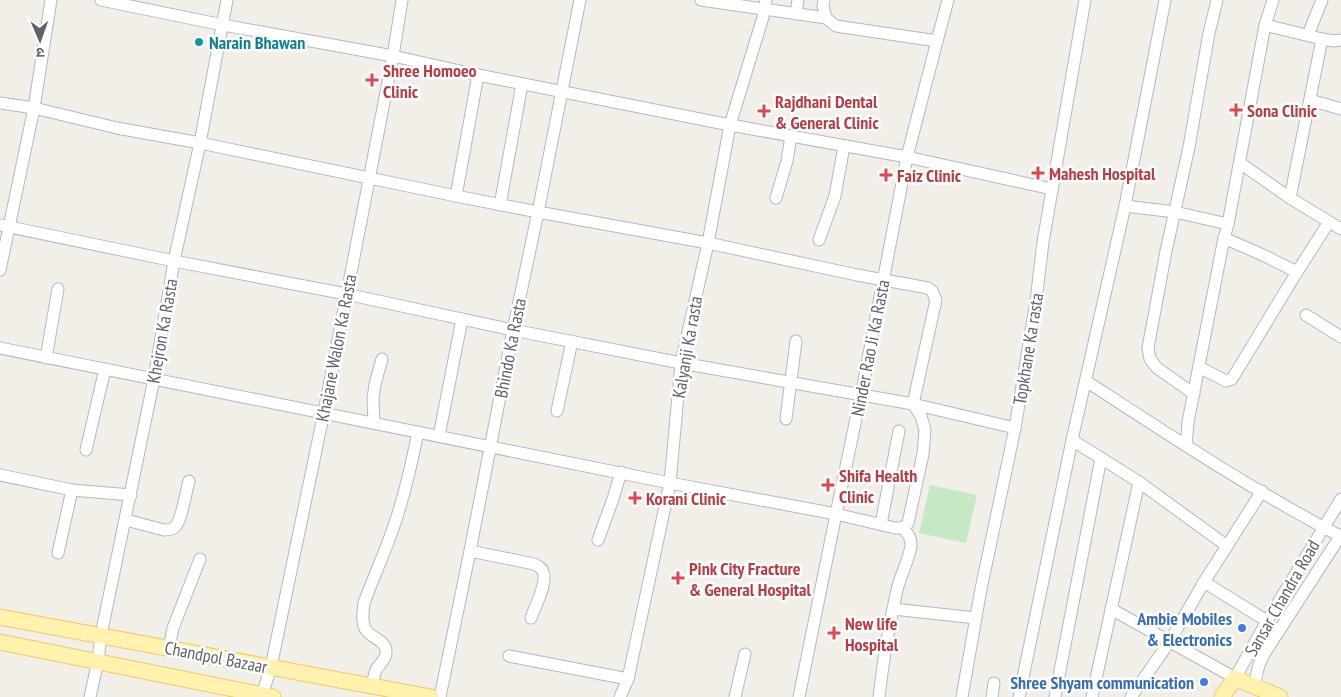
<svg xmlns="http://www.w3.org/2000/svg" width="1341" height="697" viewBox="0 0 1341 697" font-family="'PT Sans Narrow','Noto Sans Devanagari',sans-serif">
	<rect width="100%" height="100%" fill="#f1efe8"/>
	<path fill="#c5e8c5" d="M 930,485 L 977,495 L 966,543 L 919,533 Z"/>
	<g fill="none" stroke-linecap="round" stroke-linejoin="round">
		<g stroke="#b5b8bc" stroke-width="13">
			<g id="minor">
				<path d="M 101,0 L 223,25 L 393,56 L 478,75 L 730,125 L 907,157 L 1052,189"/>
				<path d="M 701,0 L 826,18 L 836,26 L 937,41"/>
				<path d="M 824,0 L 823,6 L 826,18"/>
				<path d="M 796,14 L 798,0"/>
				<path d="M 1265,25 L 1322,39 L 1334,41 L 1341,40"/>
				<path d="M 1308,35 L 1322,0"/>
				<path d="M 1310,100 L 1341,109"/>
				<path d="M 0,103 L 34,108 L 117,128 L 200,143 L 456,196 L 538,212 L 708,243 L 857,275 L 928,288 L 932,291 L 936,300 L 913,404 L 921,416 L 925,430 L 923,454 L 908,523 L 903,528"/>
				<path d="M 1240,163 L 1290,198 L 1341,229"/>
				<path d="M 456,196 L 478,75"/>
				<path d="M 776,198 L 787,161 L 791,136"/>
				<path d="M 1290,198 L 1322,39"/>
				<path d="M 500,205 L 522,84"/>
				<path d="M 1125,206 L 1175,212 L 1228,224"/>
				<path d="M 0,225 L 174,261 L 346,294 L 513,330 L 681,363 L 913,404 L 1015,428"/>
				<path d="M 1224,238 L 1265,256 L 1297,272"/>
				<path d="M 819,240 L 835,196 L 844,146"/>
				<path d="M 0,270 L 34,108 L 51,0"/>
				<path d="M 1306,315 L 1341,337"/>
				<path d="M 0,348 L 670,483 L 836,514 L 895,528 L 903,528"/>
				<path d="M 46,358 L 58,289"/>
				<path d="M 1199,367 L 1226,381 L 1232,379 L 1297,272 L 1329,222"/>
				<path d="M 1086,381 C 1169,435 1252,490 1340,536"/>
				<path d="M 1194,394 L 1157,368 L 1150,359 L 1148,348 L 1166,251 L 1189,147 L 1209,33 L 1217,0"/>
				<path d="M 557,411 L 572,341"/>
				<path d="M 786,419 L 796,341"/>
				<path d="M 374,423 L 373,399 L 375,384 L 382,359"/>
				<path d="M 439,436 L 462,319"/>
				<path d="M 1072,440 L 1139,482 L 1227,546"/>
				<path d="M 1186,446 L 1188,422 L 1224,238 L 1228,224 L 1265,25 L 1273,0"/>
				<path d="M 86,450 L 105,369"/>
				<path d="M 0,475 L 72,490 L 131,495"/>
				<path d="M 126,520 L 164,530 C 168,530 172,530 175,527 C 182,520 186,491 189,481"/>
				<path d="M 881,524 L 899,431"/>
				<path d="M 598,540 L 613,499 L 621,472"/>
				<path d="M 470,551 L 534,564 C 538,566 542,568 543,572 C 548,583 535,606 531,618"/>
				<path d="M 58,553 L 72,490"/>
				<path d="M 1204,582 L 1267,621"/>
				<path d="M 893,609 L 976,618"/>
				<path d="M 1111,609 L 1235,678 L 1267,621 L 1341,499"/>
				<path d="M 169,648 L 173,628 L 200,559"/>
				<path d="M 509,656 L 628,679"/>
				<path d="M 372,686 C 373,681 374,675 376,670 C 379,664 386,660 386,653 C 387,640 372,639 366,630 C 361,623 363,611 364,603 C 372,581 382,559 390,537 C 403,503 411,467 418,432"/>
				<path d="M 1254,686 L 1259,665 L 1264,654 L 1341,535"/>
				<path d="M 262,695 L 271,667 L 324,412 L 393,56 L 402,0"/>
				<path d="M 90,697 L 98,661 L 101,635 L 154,379 L 174,261 L 200,143 L 227,0"/>
				<path d="M 440,697 L 470,551 L 513,330 L 538,212 L 580,0"/>
				<path d="M 620,697 L 628,679 L 670,483 L 681,363 L 708,243 L 730,125 L 763,17 L 766,0"/>
				<path d="M 735,697 L 745,654"/>
				<path d="M 799,697 L 836,514 L 861,395 L 907,157 L 937,41 L 948,0"/>
				<path d="M 879,697 C 883,661 889,625 897,590 C 900,576 910,558 911,545 C 911,537 908,534 903,528"/>
				<path d="M 962,697 L 981,589 L 1015,428 L 1036,301 L 1043,242 L 1085,0"/>
				<path d="M 992,697 L 994,683"/>
				<path d="M 1019,697 L 1072,440 L 1125,206 L 1165,0"/>
				<path d="M 1055,697 L 1101,458"/>
				<path d="M 1092,697 L 1139,482"/>
				<path d="M 1131,697 L 1170,641 L 1204,582 L 1262,491"/>
			</g>
		</g>
		<g stroke="#f2c960" stroke-width="17">
			<g id="major">
				<path d="M 0,617 L 431,697"/>
				<path d="M 0,642 L 273,697"/>
				<path d="M 1222,697 L 1235,678 L 1280,697"/>
			</g>
		</g>
		<use href="#minor" stroke="#fff" stroke-width="11"/>
		<use href="#major" stroke="#fff2af" stroke-width="15"/>
	</g>
	<circle fill="#0f9aa8" stroke="#fff" stroke-width="2" cx="199" cy="42" r="5"/>
	<g fill="#e0444e" stroke="#fff" stroke-width="2">
		<path d="M369.5 72.5h5v5h5v5h-5v5h-5v-5h-5v-5h5z"/>
		<path d="M1233.5 102.5h5v5h5v5h-5v5h-5v-5h-5v-5h5z"/>
		<path d="M761.5 103.5h5v5h5v5h-5v5h-5v-5h-5v-5h5z"/>
		<path d="M1035.5 165.5h5v5h5v5h-5v5h-5v-5h-5v-5h5z"/>
		<path d="M883.5 167.5h5v5h5v5h-5v5h-5v-5h-5v-5h5z"/>
		<path d="M825.5 477.5h5v5h5v5h-5v5h-5v-5h-5v-5h5z"/>
		<path d="M632.5 490.5h5v5h5v5h-5v5h-5v-5h-5v-5h5z"/>
		<path d="M675.5 570.5h5v5h5v5h-5v5h-5v-5h-5v-5h5z"/>
		<path d="M831.5 625.5h5v5h5v5h-5v5h-5v-5h-5v-5h5z"/>
	</g>
	<g fill="#3f7fe0" stroke="#fff" stroke-width="2">
		<circle cx="1242" cy="628" r="5"/>
		<circle cx="1204" cy="682" r="5"/>
	</g>
	<g text-anchor="middle" dominant-baseline="central" stroke-width="5" stroke-linejoin="round" paint-order="stroke">
		<g font-size="18" font-weight="bold" fill="#0d838f" stroke="#fff" text-anchor="start">
			<text x="209" y="42">Narain Bhawan</text>
		</g>
		<g font-size="18" font-weight="bold" fill="#be3a42" stroke="#fff" text-anchor="start">
			<text x="383" y="70">Shree Homoeo<tspan x="383" dy="21">Clinic</tspan></text>
			<text x="775" y="101">Rajdhani Dental<tspan x="775" dy="21">&amp; General Clinic</tspan></text>
			<text x="1247" y="110">Sona Clinic</text>
			<text x="1049" y="173">Mahesh Hospital</text>
			<text x="897" y="175">Faiz Clinic</text>
			<text x="839" y="475">Shifa Health<tspan x="839" dy="21">Clinic</tspan></text>
			<text x="646" y="498">Korani Clinic</text>
			<text x="689" y="568">Pink City Fracture<tspan x="689" dy="21">&amp; General Hospital</tspan></text>
			<text x="845" y="623">New life<tspan x="845" dy="21">Hospital</tspan></text>
		</g>
		<g font-size="18" fill="#5f6368" stroke="#fff">
			<text transform="translate(162 331) rotate(-80)">Khejron Ka Rasta</text>
			<text transform="translate(687 347) rotate(-80)">Kalyanji Ka rasta</text>
			<text transform="translate(336 348) rotate(-79)">Khajane Walon Ka Rasta</text>
			<text transform="translate(510 348) rotate(-79)">Bhindo Ka Rasta</text>
			<text transform="translate(870 348) rotate(-79)">Ninder Rao Ji Ka Rasta</text>
			<text transform="translate(1028 349) rotate(-81)">Topkhane Ka rasta</text>
			<text transform="translate(1282 598) rotate(-60)">Sansar Chandra Road</text>
			<text transform="translate(216 657) rotate(11)">Chandpol Bazaar</text>
		</g>
		<g font-size="18" font-weight="bold" fill="#366cbe" stroke="#fff" text-anchor="end">
			<text x="1232" y="618">Ambie Mobiles<tspan x="1232" dy="21">&amp; Electronics</tspan></text>
			<text x="1194" y="682">Shree Shyam communication</text>
		</g>
	</g>
	<g transform="translate(40 40) rotate(178)" stroke="#ffffff" stroke-width="4" paint-order="stroke">
	<path d="M0-4L9 19L0 12L-9 19Z" fill="#5f6368"/>
	<text y="-8" font-size="14" font-weight="bold" text-anchor="middle" fill="#5f6368">उ</text>
	</g>
</svg>
